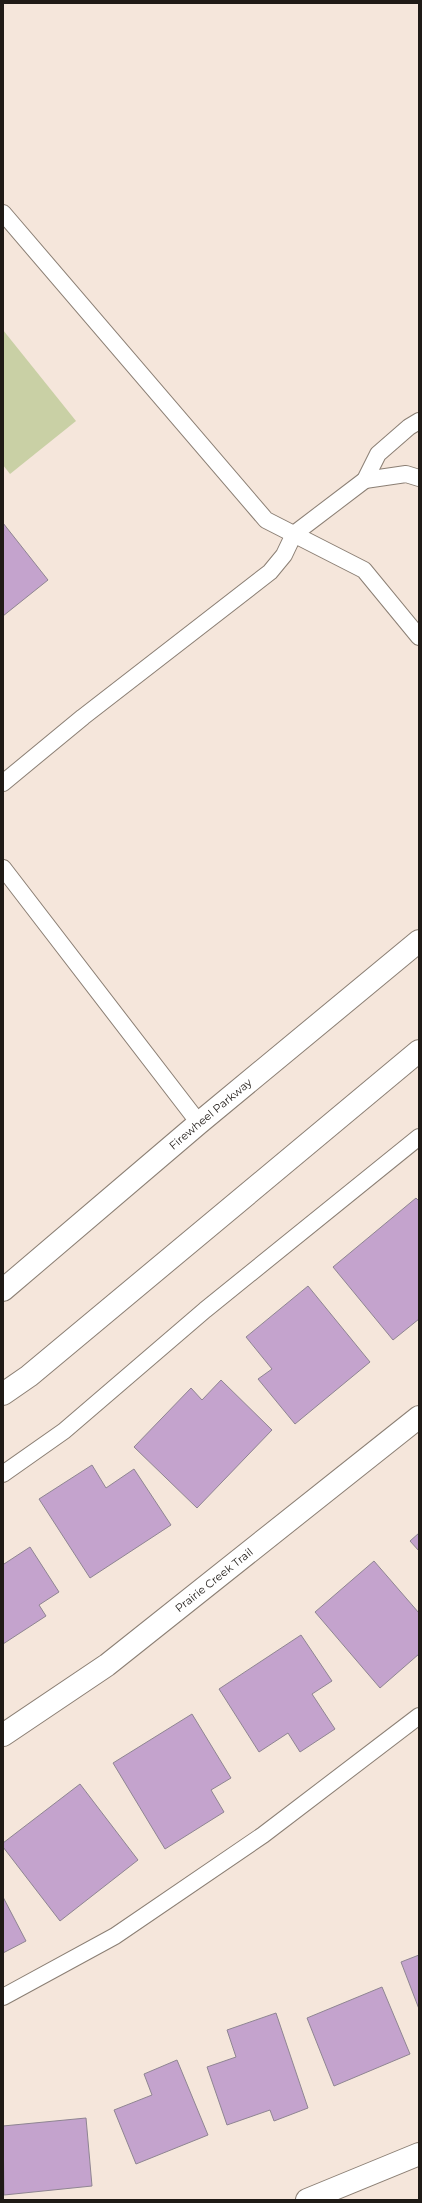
<svg xmlns="http://www.w3.org/2000/svg" width="422" height="2203" viewBox="0 0 422 2203" font-family="Montserrat,sans-serif">
	<rect width="100%" height="100%" fill="#f5e6db"/>
	<path fill="#c9d0a5" d="M 3,330 L 76,421 L 10,474 L 3,465 Z"/>
	<g fill="#c4a3cd" stroke="#8f8592">
		<path d="M 3,523 L 48,580 L 3,616 Z"/>
		<path d="M 416,1198 L 419,1201 L 419,1319 L 393,1340 L 333,1267 Z"/>
		<path d="M 308,1286 L 370,1362 L 295,1424 L 258,1379 L 272,1369 L 246,1337 Z"/>
		<path d="M 221,1380 L 272,1430 L 197,1508 L 134,1447 L 191,1388 L 202,1400 Z"/>
		<path d="M 92,1465 L 106,1488 L 134,1469 L 171,1525 L 90,1578 L 39,1499 Z"/>
		<path d="M 419,1533 L 419,1551 L 410,1541 Z"/>
		<path d="M 30,1547 L 59,1592 L 39,1605 L 46,1616 L 3,1644 L 3,1562 L 4,1564 Z"/>
		<path d="M 374,1561 L 419,1613 L 419,1654 L 380,1688 L 315,1612 Z"/>
		<path d="M 301,1635 L 332,1681 L 312,1694 L 335,1729 L 300,1752 L 288,1733 L 259,1752 L 219,1689 Z"/>
		<path d="M 192,1714 L 231,1778 L 211,1790 L 224,1812 L 165,1849 L 113,1763 Z"/>
		<path d="M 80,1784 L 138,1860 L 60,1921 L 3,1847 L 3,1843 Z"/>
		<path d="M 3,1897 L 26,1941 L 3,1953 Z"/>
		<path d="M 419,1955 L 419,2009 L 401,1962 Z"/>
		<path d="M 382,1987 L 410,2054 L 334,2086 L 307,2018 Z"/>
		<path d="M 276,2013 L 308,2108 L 274,2121 L 270,2110 L 227,2125 L 207,2067 L 236,2057 L 227,2030 Z"/>
		<path d="M 177,2060 L 208,2135 L 136,2164 L 114,2110 L 152,2095 L 144,2074 Z"/>
		<path d="M 86,2118 L 92,2186 L 4,2195 L 3,2126 Z"/>
	</g>
	<g fill="none" stroke-linecap="round" stroke-linejoin="round">
		<g stroke="#8b7f74" stroke-width="18">
			<g id="service">
				<path d="M 3,213 L 266,520 L 364,570 L 419,637"/>
				<path d="M 365,480 L 406,474 L 419,478"/>
				<path d="M 3,783 L 83,717 L 270,572 L 284,555 L 294,534 L 365,480 L 378,454 L 409,427 L 419,421"/>
				<path d="M 3,868 L 199,1123"/>
				<path d="M 3,1474 L 64,1431 L 205,1310 L 419,1137"/>
				<path d="M 3,1997 L 115,1936 L 263,1835 L 419,1716"/>
			</g>
		</g>
		<g stroke="#8b7f74" stroke-width="24">
			<g id="minor">
				<path id="s1" d="M 3,1735 L 107,1665 L 419,1417"/>
				<path d="M 307,2200 L 419,2154"/>
			</g>
		</g>
		<g stroke="#8b7f74" stroke-width="24">
			<g id="secondary">
				<path id="s2" d="M 3,1290 L 199,1123 L 419,941"/>
				<path d="M 3,1394 L 29,1376 L 419,1051"/>
			</g>
		</g>
		<use href="#service" stroke="#fff" stroke-width="16"/>
		<use href="#minor" stroke="#fff" stroke-width="22"/>
		<use href="#secondary" stroke="#fff" stroke-width="22"/>
	</g>
	<g text-anchor="middle" dominant-baseline="central" stroke-width="3" stroke-linejoin="round" paint-order="stroke">
		<g font-size="11" fill="#1f1a16" stroke="#f5e6db">
			<text stroke="none"><textPath href="#s2" startOffset="272">Firewheel Parkway</textPath></text>
			<text stroke="none"><textPath href="#s1" startOffset="262">Prairie Creek Trail</textPath></text>
		</g>
	</g>
	<rect width="422" height="2203" fill="none" stroke="#1f1a16" stroke-width="8"/>
</svg>
